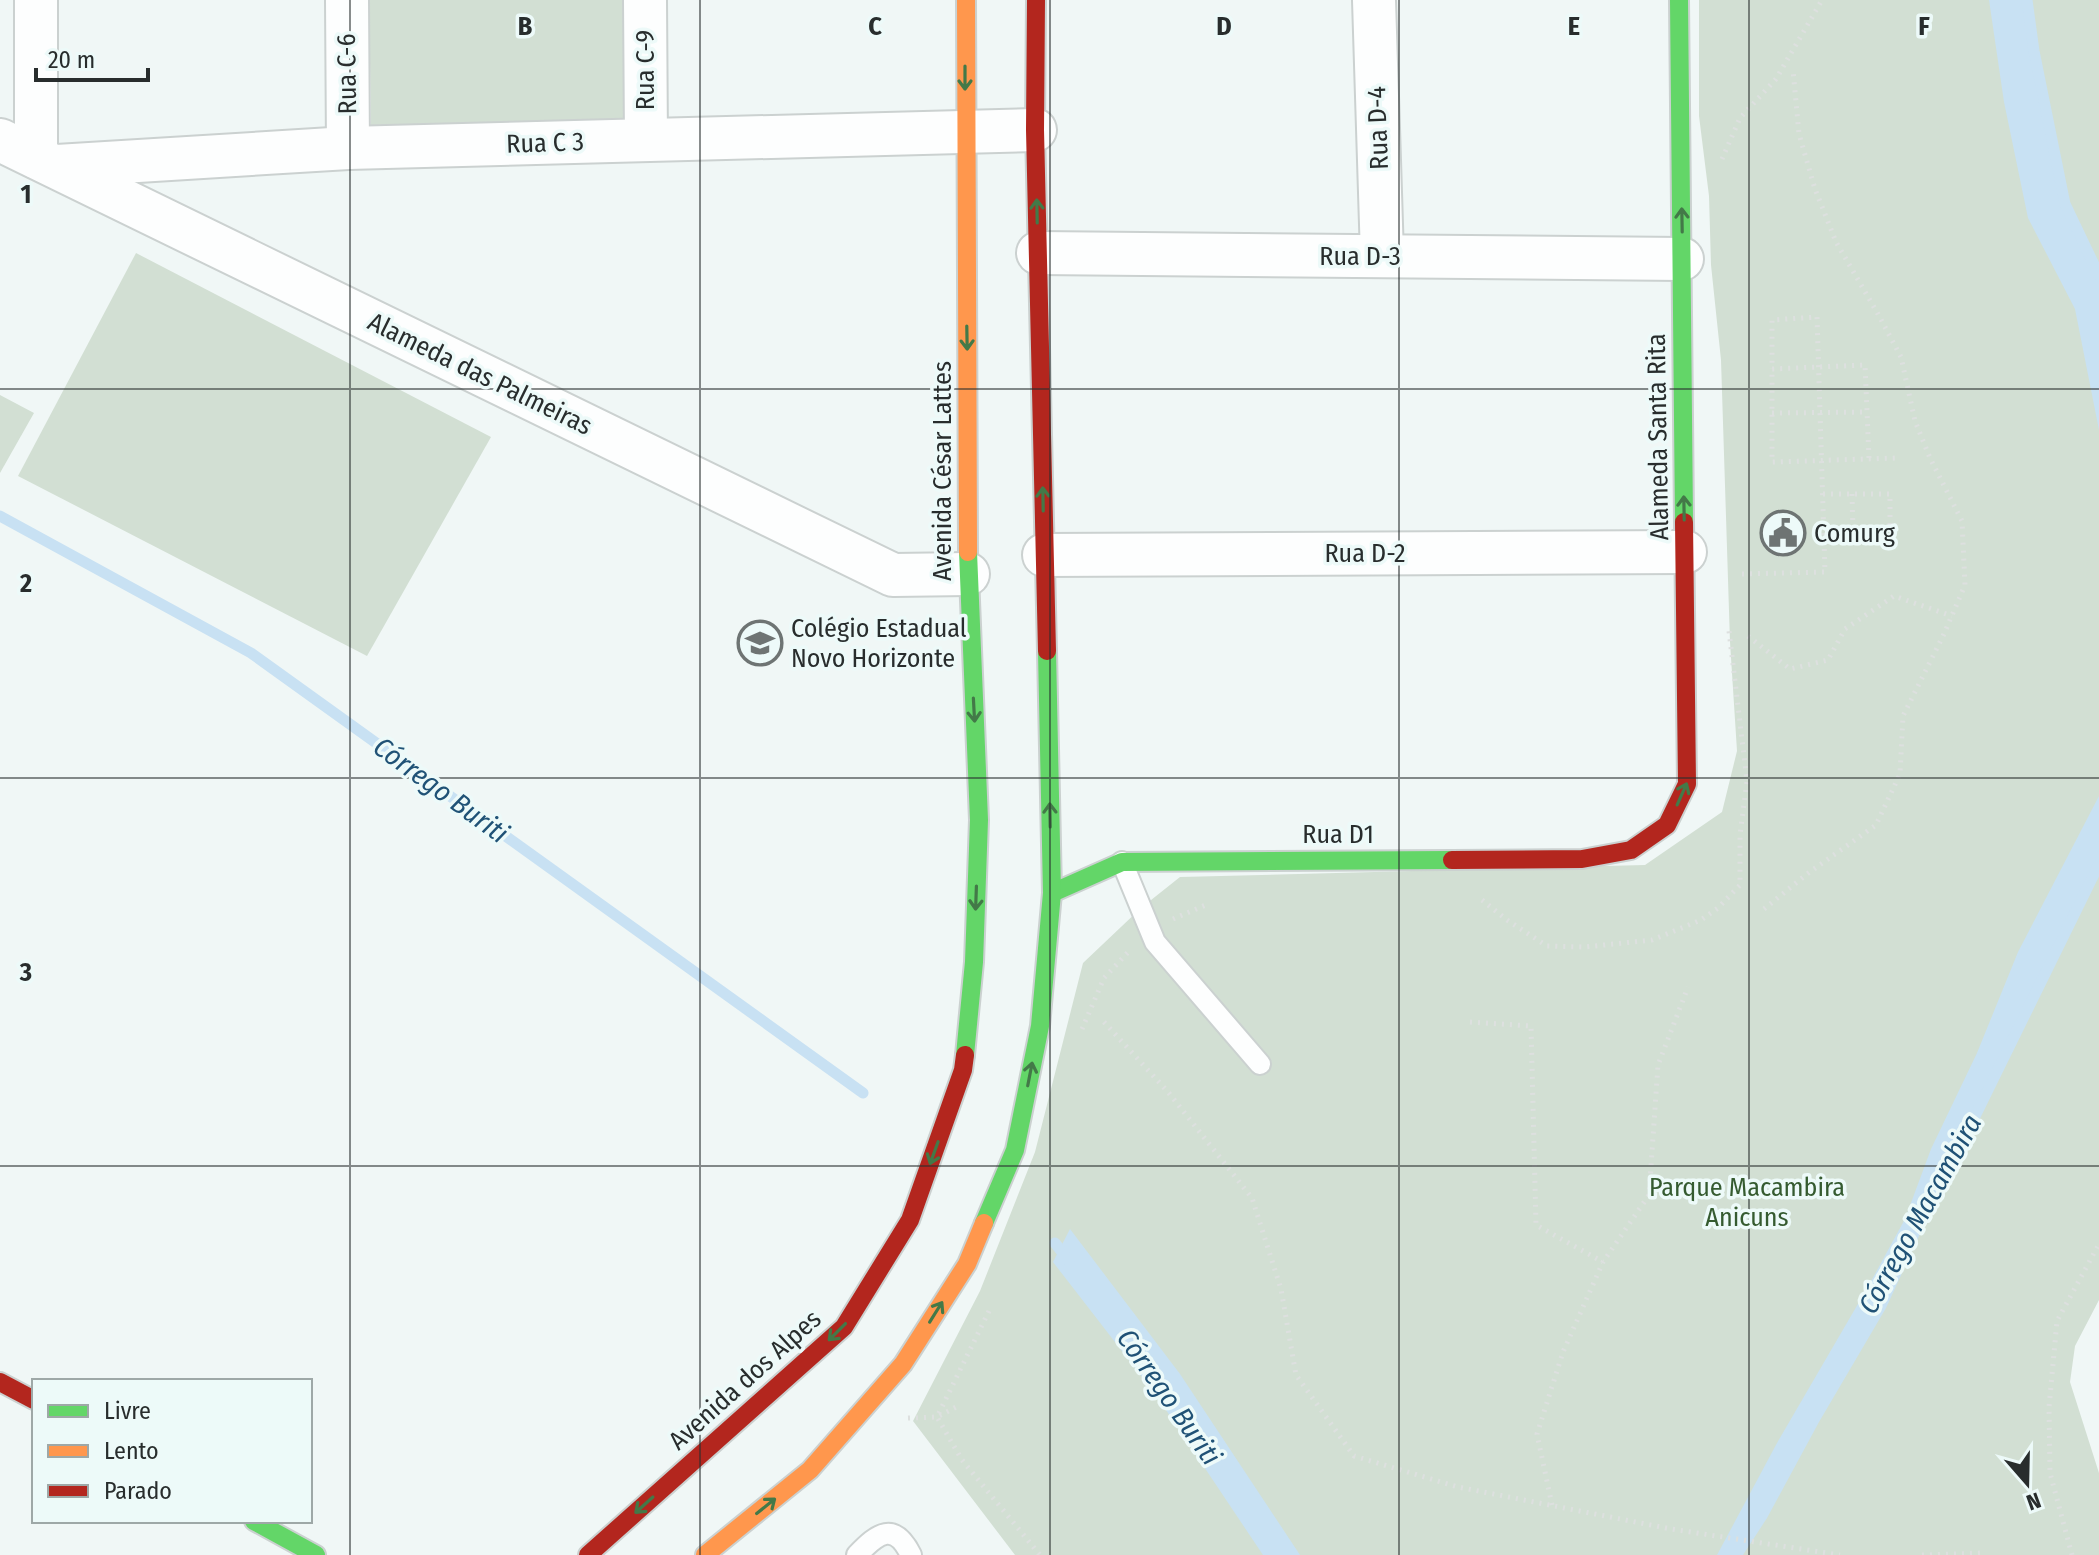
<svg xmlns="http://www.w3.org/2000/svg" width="2099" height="1555" viewBox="0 0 2099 1555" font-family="'Fira Sans Condensed',sans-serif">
	<rect width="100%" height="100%" fill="#f0f7f6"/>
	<g fill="#d2dfd3">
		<path d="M 369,0 L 626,0 L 627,121 L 371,125 Z"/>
		<path d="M 1699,0 L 2099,0 L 2099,1300 L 2075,1346 L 2070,1382 L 2099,1473 L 2099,1555 L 1015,1555 L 913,1421 L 980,1291 L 1035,1152 L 1083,963 L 1141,908 L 1180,877 L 1645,865 L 1722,812 L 1737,751 L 1730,642 L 1721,360 L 1711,265 L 1709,196 L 1699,116 Z"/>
		<path d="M 136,253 L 491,437 L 367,656 L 18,476 Z"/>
		<path d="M 0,395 L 34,413 L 0,473 Z"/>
	</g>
	<g fill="#c8e1f3">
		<path d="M 1989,0 L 2027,0 L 2034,51 L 2065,203 L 2099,275 L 2099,430 L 2075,309 L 2028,218 L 2004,102 Z"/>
		<path d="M 2099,796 L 2099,864 L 1952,1164 L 1886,1308 L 1819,1422 L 1767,1518 L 1743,1555 L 1717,1555 L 1777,1443 L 1869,1285 L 1905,1219 L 1931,1149 L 1977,1053 L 2018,952 Z"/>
		<path d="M 1070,1229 L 1180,1374 L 1300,1555 L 1263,1555 L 1156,1395 L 1053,1262 Z"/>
	</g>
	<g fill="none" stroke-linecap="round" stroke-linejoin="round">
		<g stroke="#c8e1f3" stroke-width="11">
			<path d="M 2027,0 L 2034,51 L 2065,204 L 2099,275"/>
			<path d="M 0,516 L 251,653 L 863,1093"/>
			<path d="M 1951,1165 L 2099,864"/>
			<path d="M 1055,1243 L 1069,1261"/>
		</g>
		<g stroke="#cbd1d0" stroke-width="24">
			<g id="lane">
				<path d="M 1122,862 L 1155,942 L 1260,1064"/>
				<path d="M 857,1555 C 878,1533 894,1521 911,1555"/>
			</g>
		</g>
		<g stroke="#cbd1d0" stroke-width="46">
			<g id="street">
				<path d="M 347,0 L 348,148"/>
				<path d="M 645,0 L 646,140"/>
				<path d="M 1374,0 L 1382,256"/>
				<path d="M 0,140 L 893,575 L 968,574"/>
				<path d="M 36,157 L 36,0"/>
				<path d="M 57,166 L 348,148 L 1035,130"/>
				<path d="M 1038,253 L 1682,259"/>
				<path d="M 1044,555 L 1685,552"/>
			</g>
		</g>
		<g stroke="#cbd1d0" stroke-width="22">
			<g id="fast">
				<path d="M 1679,0 L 1684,522"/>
				<path d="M 1052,893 L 1122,862 L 1452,860"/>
				<path d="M 965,1055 L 974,962 L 979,820 L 968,552"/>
				<path d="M 984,1223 L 1015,1150 L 1040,1026 L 1052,893 L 1047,651"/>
				<path d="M 254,1521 L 316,1555"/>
			</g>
		</g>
		<g stroke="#cbd1d0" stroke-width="22">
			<g id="slow">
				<path d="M 966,0 L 968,552"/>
				<path d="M 705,1555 L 810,1470 L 903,1364 L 967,1264 L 984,1223"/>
			</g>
		</g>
		<g stroke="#cbd1d0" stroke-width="22">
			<g id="jam">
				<path d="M 1036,0 L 1035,130 L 1047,651"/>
				<path d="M 1452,860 L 1582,859 L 1631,850 L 1667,825 L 1687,784 L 1684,522"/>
				<path d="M 0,1382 L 34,1400"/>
				<path d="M 588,1555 L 844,1327 L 910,1220 L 963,1070 L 965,1055"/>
			</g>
		</g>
		<g stroke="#dde0df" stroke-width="5" stroke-dasharray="2 6" stroke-linecap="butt">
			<path d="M 1722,159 L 1740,118 L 1776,79 L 1822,0"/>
			<path d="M 1772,413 L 1867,412"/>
			<path d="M 1869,458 L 1865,365 L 1772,369 L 1772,462 L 1897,458"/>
			<path d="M 1823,494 L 1890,494 L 1890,528 L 1823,532"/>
			<path d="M 1852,494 L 1853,530"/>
			<path d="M 1742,574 L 1825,572 L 1817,317 L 1772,320 L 1772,369"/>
			<path d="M 1748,636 L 1790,669 L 1828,660 L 1845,629 L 1894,596 L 1952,616"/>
			<path d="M 1482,900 L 1507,920 L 1547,946 L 1585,947 L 1652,940 L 1701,920 L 1718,908 L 1740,885 L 1740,835 L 1747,781 L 1729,631"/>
			<path d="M 1764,909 L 1807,874 L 1876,825 L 1900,774 L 1903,716 L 1944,634 L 1965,585 L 1962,521 L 1930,458 L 1915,421 L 1901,357 L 1878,314 L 1836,242 L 1815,189 L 1799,134 L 1793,70"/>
			<path d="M 1173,919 L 1208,904"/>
			<path d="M 1104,1022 L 1168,1092 L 1252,1198 L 1281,1289 L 1296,1375 L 1354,1456 L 1458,1487 L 1671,1529 L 1840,1555"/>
			<path d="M 1470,1022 L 1531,1026 L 1536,1225 L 1603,1262"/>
			<path d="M 1082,1029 L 1104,978 L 1130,950"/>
			<path d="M 989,1311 L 937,1417 L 962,1460 L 1040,1555"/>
			<path d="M 908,1418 L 937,1417 L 960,1405"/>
			<path d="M 1552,1505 L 1537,1434 L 1563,1352 L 1603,1262 L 1649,1195 L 1658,1065 L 1688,987"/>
			<path d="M 1922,1555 L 1983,1553"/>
			<path d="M 2072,1555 L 2050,1473 L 2049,1407 L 2057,1321 L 2099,1244"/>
		</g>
		<use href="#lane" stroke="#fdfefe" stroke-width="20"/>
		<use href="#street" stroke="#fdfefe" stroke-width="42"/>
		<use href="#fast" stroke="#63d668" stroke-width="18"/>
		<use href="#slow" stroke="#ff974d" stroke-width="18"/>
		<use href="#jam" stroke="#b3261e" stroke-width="18"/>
	</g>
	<defs><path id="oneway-shaft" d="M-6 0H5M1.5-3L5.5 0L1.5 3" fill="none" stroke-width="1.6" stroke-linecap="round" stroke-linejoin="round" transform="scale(2)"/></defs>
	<g stroke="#437948">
		<use href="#oneway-shaft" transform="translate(965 78) rotate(90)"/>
		<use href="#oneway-shaft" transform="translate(1037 211) rotate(-91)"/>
		<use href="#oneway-shaft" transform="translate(1682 220) rotate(-91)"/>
		<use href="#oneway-shaft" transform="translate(967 338) rotate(89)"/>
		<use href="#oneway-shaft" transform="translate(1043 499) rotate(-91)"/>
		<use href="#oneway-shaft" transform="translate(1684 508) rotate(-91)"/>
		<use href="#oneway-shaft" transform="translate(974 710) rotate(87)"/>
		<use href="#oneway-shaft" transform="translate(1682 794) rotate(-66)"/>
		<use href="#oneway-shaft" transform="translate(1050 815) rotate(-91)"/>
		<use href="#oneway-shaft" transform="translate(976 898) rotate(92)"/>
		<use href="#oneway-shaft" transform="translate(1030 1074) rotate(-79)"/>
		<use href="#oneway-shaft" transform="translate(934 1153) rotate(110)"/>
		<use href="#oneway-shaft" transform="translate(936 1312) rotate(-58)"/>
		<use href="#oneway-shaft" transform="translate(837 1332) rotate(135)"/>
		<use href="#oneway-shaft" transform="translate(644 1505) rotate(138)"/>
		<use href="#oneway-shaft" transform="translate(766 1506) rotate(-39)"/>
	</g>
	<path fill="none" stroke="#282d2d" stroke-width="2" stroke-opacity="0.55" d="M 350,0 L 350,1555M 700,0 L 700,1555M 1050,0 L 1050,1555M 1399,0 L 1399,1555M 1749,0 L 1749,1555M 0,389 L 2099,389M 0,778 L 2099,778M 0,1166 L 2099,1166"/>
	<defs>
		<g id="civic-ring" transform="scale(2.3)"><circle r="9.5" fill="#edfaf9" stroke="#6e7473" stroke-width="1.5"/><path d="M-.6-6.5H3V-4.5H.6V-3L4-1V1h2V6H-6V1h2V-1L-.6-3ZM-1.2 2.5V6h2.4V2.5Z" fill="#6e7473"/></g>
		<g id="school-ring" transform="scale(2.3)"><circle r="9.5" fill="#edfaf9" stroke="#6e7473" stroke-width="1.5"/><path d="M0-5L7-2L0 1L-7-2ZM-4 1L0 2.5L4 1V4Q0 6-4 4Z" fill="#6e7473"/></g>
	</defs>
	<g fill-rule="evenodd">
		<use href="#civic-ring" x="1783" y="533"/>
		<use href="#school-ring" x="760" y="643"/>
	</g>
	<g text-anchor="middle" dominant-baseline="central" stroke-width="7" stroke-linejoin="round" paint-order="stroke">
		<g font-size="26" fill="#282d2d" stroke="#edfaf9">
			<text transform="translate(645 70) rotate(-90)">Rua C-9</text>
			<text transform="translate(347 74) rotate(-91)">Rua C-6</text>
			<text transform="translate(1378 128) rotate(-92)">Rua D-4</text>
			<text transform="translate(545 143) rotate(-2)">Rua C 3</text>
			<text x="1360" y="256">Rua D-3</text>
			<text transform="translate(480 374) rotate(26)">Alameda das Palmeiras</text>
			<text transform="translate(1658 437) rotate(-91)">Alameda Santa Rita</text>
			<text transform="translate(942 471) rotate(-90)">Avenida César Lattes</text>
			<text x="1365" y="553">Rua D-2</text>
			<text x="1338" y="834">Rua D1</text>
			<text transform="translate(745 1380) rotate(-42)">Avenida dos Alpes</text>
		</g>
		<g font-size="26" fill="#282d2d" stroke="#edfaf9" text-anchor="start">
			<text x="1814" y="533">Comurg</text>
			<text x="791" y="628">Colégio Estadual<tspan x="791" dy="30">Novo Horizonte</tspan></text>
		</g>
		<g font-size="26" fill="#355b30" stroke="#edfaf9">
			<text x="1747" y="1187">Parque Macambira<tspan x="1747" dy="30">Anicuns</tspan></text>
		</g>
		<g font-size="28" font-style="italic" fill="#205276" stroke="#edfaf9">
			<text transform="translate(441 790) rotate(36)">Córrego Buriti</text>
			<text transform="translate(1920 1214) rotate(-61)">Córrego Macambira</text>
			<text transform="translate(1169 1397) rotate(55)">Córrego Buriti</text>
		</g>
	</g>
	<g font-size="26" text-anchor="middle" font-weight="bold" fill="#282d2d" stroke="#edfaf9" stroke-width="7" stroke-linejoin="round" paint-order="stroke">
		<text x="525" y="35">B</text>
		<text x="875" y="35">C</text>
		<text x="1224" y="35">D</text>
		<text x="1574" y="35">E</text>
		<text x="1924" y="35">F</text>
		<text x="26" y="203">1</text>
		<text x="26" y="592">2</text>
		<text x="26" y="981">3</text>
	</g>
	<rect x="32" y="1379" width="280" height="144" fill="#edfaf9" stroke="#9ea8a7" stroke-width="2"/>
	<rect x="48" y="1405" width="40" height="12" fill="#63d668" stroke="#9ea8a7" stroke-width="2"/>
	<text x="104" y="1419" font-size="24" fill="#282d2d">Livre</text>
	<rect x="48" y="1445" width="40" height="12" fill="#ff974d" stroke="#9ea8a7" stroke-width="2"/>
	<text x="104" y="1459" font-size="24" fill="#282d2d">Lento</text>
	<rect x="48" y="1485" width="40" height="12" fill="#b3261e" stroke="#9ea8a7" stroke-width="2"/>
	<text x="104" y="1499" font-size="24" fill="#282d2d">Parado</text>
	<g transform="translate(2027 1483) rotate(160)" stroke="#edfaf9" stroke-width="6" paint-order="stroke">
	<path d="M0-6L14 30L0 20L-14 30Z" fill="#282d2d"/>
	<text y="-12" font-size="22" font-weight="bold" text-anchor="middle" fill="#282d2d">N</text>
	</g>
	<path d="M36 68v12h112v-12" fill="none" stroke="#282d2d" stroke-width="4"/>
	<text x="48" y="68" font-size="24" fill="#282d2d" stroke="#edfaf9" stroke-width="6" paint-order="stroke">20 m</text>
</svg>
